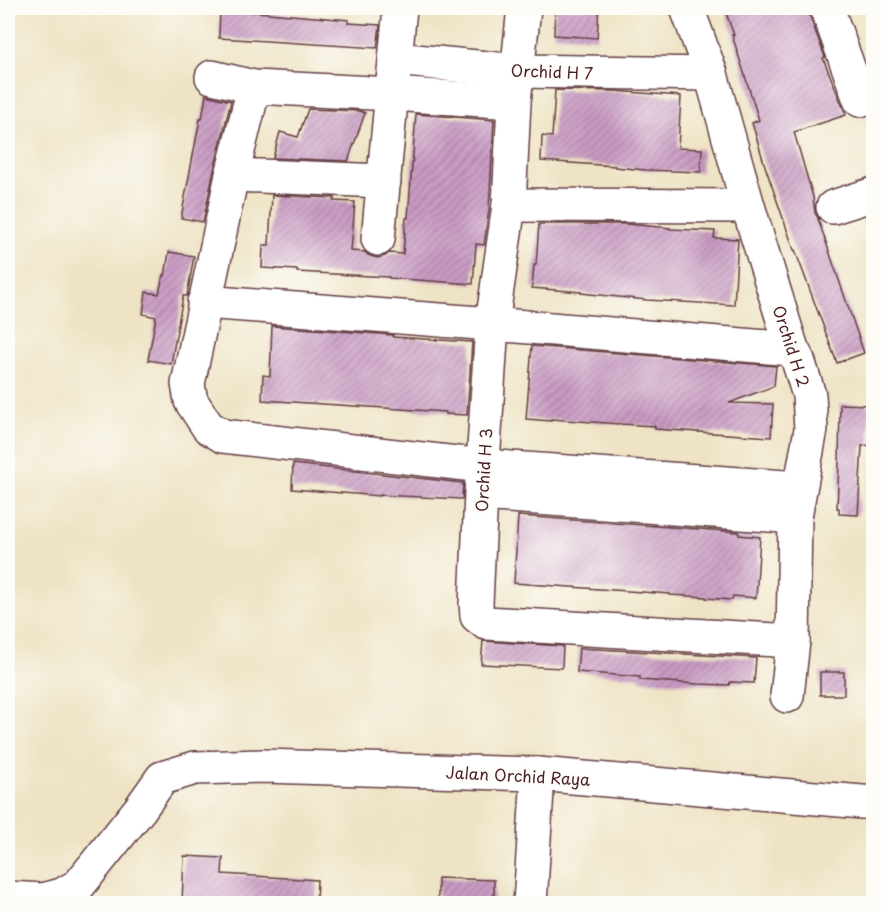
<svg xmlns="http://www.w3.org/2000/svg" width="881" height="911" viewBox="0 0 881 911" font-family="'Playpen Sans',sans-serif">
	<defs>
		<pattern id="building-hatch" width="6" height="6" patternUnits="userSpaceOnUse" patternTransform="scale(1.5)"><rect width="6" height="6" fill="#c99bc3"/><path d="M-1 1l2-2M0 6l6-6M5 7l2-2" fill="none" stroke="#a57e9f"/></pattern>
	</defs>
	<rect width="100%" height="100%" fill="#fdfcf7"/>
	<filter id="ink" filterUnits="userSpaceOnUse"><feTurbulence type="fractalNoise" baseFrequency=".0167" numOctaves="2"/><feDisplacementMap in="SourceGraphic" scale="12" xChannelSelector="R" yChannelSelector="G"/><feConvolveMatrix kernelMatrix="1 2 1 2 8 2 1 2 1" color-interpolation-filters="sRGB"/></filter>
	<filter id="wash" filterUnits="userSpaceOnUse"><feTurbulence type="fractalNoise" baseFrequency=".008" numOctaves="4" result="noise"/><feDisplacementMap in="SourceGraphic" scale="24" xChannelSelector="R" yChannelSelector="G"/><feGaussianBlur stdDeviation="1.35" result="paint"/><feColorMatrix in="noise" values="0 0 0 0 0 0 0 0 0 0 0 0 0 0 0 0 0 1.4 0 .05"/><feComposite in="paint" operator="in"/></filter>
	<g filter="url(#wash)">
		<rect width="100%" height="100%" fill="#eee3c4"/>
		<g id="blocks">
			<g fill="url(#building-hatch)">
				<path d="M 555,8 L 599,8 L 597,38 L 554,35 Z"/>
				<path d="M 724,8 L 808,8 L 809,14 L 825,57 L 823,58 L 846,115 L 794,132 L 813,197 L 815,213 L 819,219 L 818,219 L 864,353 L 837,363 L 795,250 L 794,250 L 765,166 L 752,123 L 759,120 L 732,35 L 734,35 Z"/>
				<path d="M 220,9 L 349,20 L 348,23 L 380,25 L 377,48 L 219,38 Z"/>
				<path d="M 555,90 L 615,91 L 681,96 L 678,148 L 702,149 L 701,172 L 646,170 L 615,167 L 615,166 L 541,161 L 542,136 L 552,137 Z"/>
				<path d="M 206,95 L 231,101 L 214,170 L 203,222 L 181,218 L 200,119 L 202,119 Z"/>
				<path d="M 308,109 L 360,111 L 365,113 L 348,161 L 273,158 L 280,132 L 298,137 Z"/>
				<path d="M 416,114 L 494,120 L 489,209 L 484,245 L 476,244 L 473,284 L 389,278 L 389,277 L 297,272 L 297,270 L 262,268 L 263,245 L 269,245 L 272,195 L 335,198 L 334,201 L 355,202 L 351,251 L 365,252 L 368,255 L 377,258 L 385,256 L 389,253 L 403,254 L 406,218 L 408,218 Z"/>
				<path d="M 539,224 L 626,224 L 670,228 L 670,229 L 715,231 L 714,238 L 738,239 L 734,305 L 647,300 L 581,293 L 581,292 L 532,288 L 534,265 L 536,265 Z"/>
				<path d="M 169,252 L 194,256 L 187,296 L 183,296 L 171,364 L 148,360 L 156,317 L 143,314 L 146,292 L 159,294 L 163,275 L 165,276 Z"/>
				<path d="M 272,326 L 393,335 L 393,337 L 472,342 L 467,415 L 446,414 L 446,412 L 262,400 L 263,375 L 270,376 Z"/>
				<path d="M 532,346 L 776,366 L 774,386 L 729,403 L 773,404 L 771,437 L 655,429 L 655,426 L 620,424 L 551,419 L 551,421 L 526,419 Z"/>
				<path d="M 840,404 L 869,405 L 870,445 L 862,446 L 858,515 L 839,514 L 839,508 L 837,508 L 839,463 Z"/>
				<path d="M 293,464 L 463,483 L 462,499 L 380,495 L 380,496 L 292,489 Z"/>
				<path d="M 518,516 L 739,532 L 739,535 L 760,537 L 756,598 L 733,596 L 732,600 L 706,598 L 706,597 L 670,595 L 670,594 L 514,583 Z"/>
				<path d="M 483,641 L 563,646 L 562,668 L 481,664 Z"/>
				<path d="M 579,648 L 756,658 L 754,683 L 730,682 L 729,685 L 697,684 L 640,680 L 640,677 L 577,672 Z"/>
				<rect x="820" y="672" width="24" height="23"/>
				<path d="M 184,856 L 223,858 L 222,874 L 317,880 L 316,903 L 182,903 Z"/>
				<path d="M 438,878 L 494,880 L 494,903 L 438,903 Z"/>
			</g>
		</g>
	</g>
	<g filter="url(#ink)">
		<use href="#blocks" fill-opacity="0" stroke="#633c42" stroke-width="1.5"/>
		<g fill="none" stroke-linecap="round" stroke-linejoin="round">
			<g stroke="#633c42" stroke-width="36">
				<g id="street">
					<path d="M 524,8 L 514,102 L 509,205 L 492,324 L 481,494 L 476,604 L 477,616 L 486,623 L 793,641"/>
					<path d="M 687,8 L 711,74 L 748,206 L 792,349 L 798,360 L 809,395 L 811,429 L 795,517 L 793,641 L 787,696"/>
					<path d="M 827,8 L 860,100"/>
					<path d="M 395,59 L 518,71 L 711,74"/>
					<path d="M 212,77 L 254,87 L 392,94 L 514,102"/>
					<path d="M 254,87 L 232,175 L 188,384 L 191,401 L 208,427 L 223,436 L 483,466 L 800,488"/>
					<path d="M 232,175 L 384,181"/>
					<path d="M 509,205 L 748,206"/>
					<path d="M 833,207 L 874,194"/>
					<path d="M 378,239 L 400,8"/>
					<path d="M 204,302 L 492,324 L 792,349"/>
					<path d="M 481,494 L 795,517"/>
					<path d="M 8,898 L 43,900 L 62,895 L 79,885 L 140,809 L 162,778 L 195,768 L 263,766 L 538,774 L 874,803"/>
					<path d="M 530,904 L 538,774"/>
				</g>
			</g>
			<use href="#street" stroke="#fff" stroke-width="33"/>
		</g>
	</g>
	<g text-anchor="middle" dominant-baseline="central" stroke-width="4.5" stroke-linejoin="round" paint-order="stroke">
		<g font-size="16" fill="#4a1f2b" stroke="#fdfcf7">
			<text transform="translate(552 71) rotate(2)">Orchid H 7</text>
			<text transform="translate(792 346) rotate(72)">Orchid H 2</text>
			<text transform="translate(483 470) rotate(-87)">Orchid H 3</text>
			<text transform="translate(518 775) rotate(3)">Jalan Orchid Raya</text>
		</g>
	</g>
	<rect width="881" height="911" fill="none" stroke="#fdfcf7" stroke-width="30"/>
</svg>
